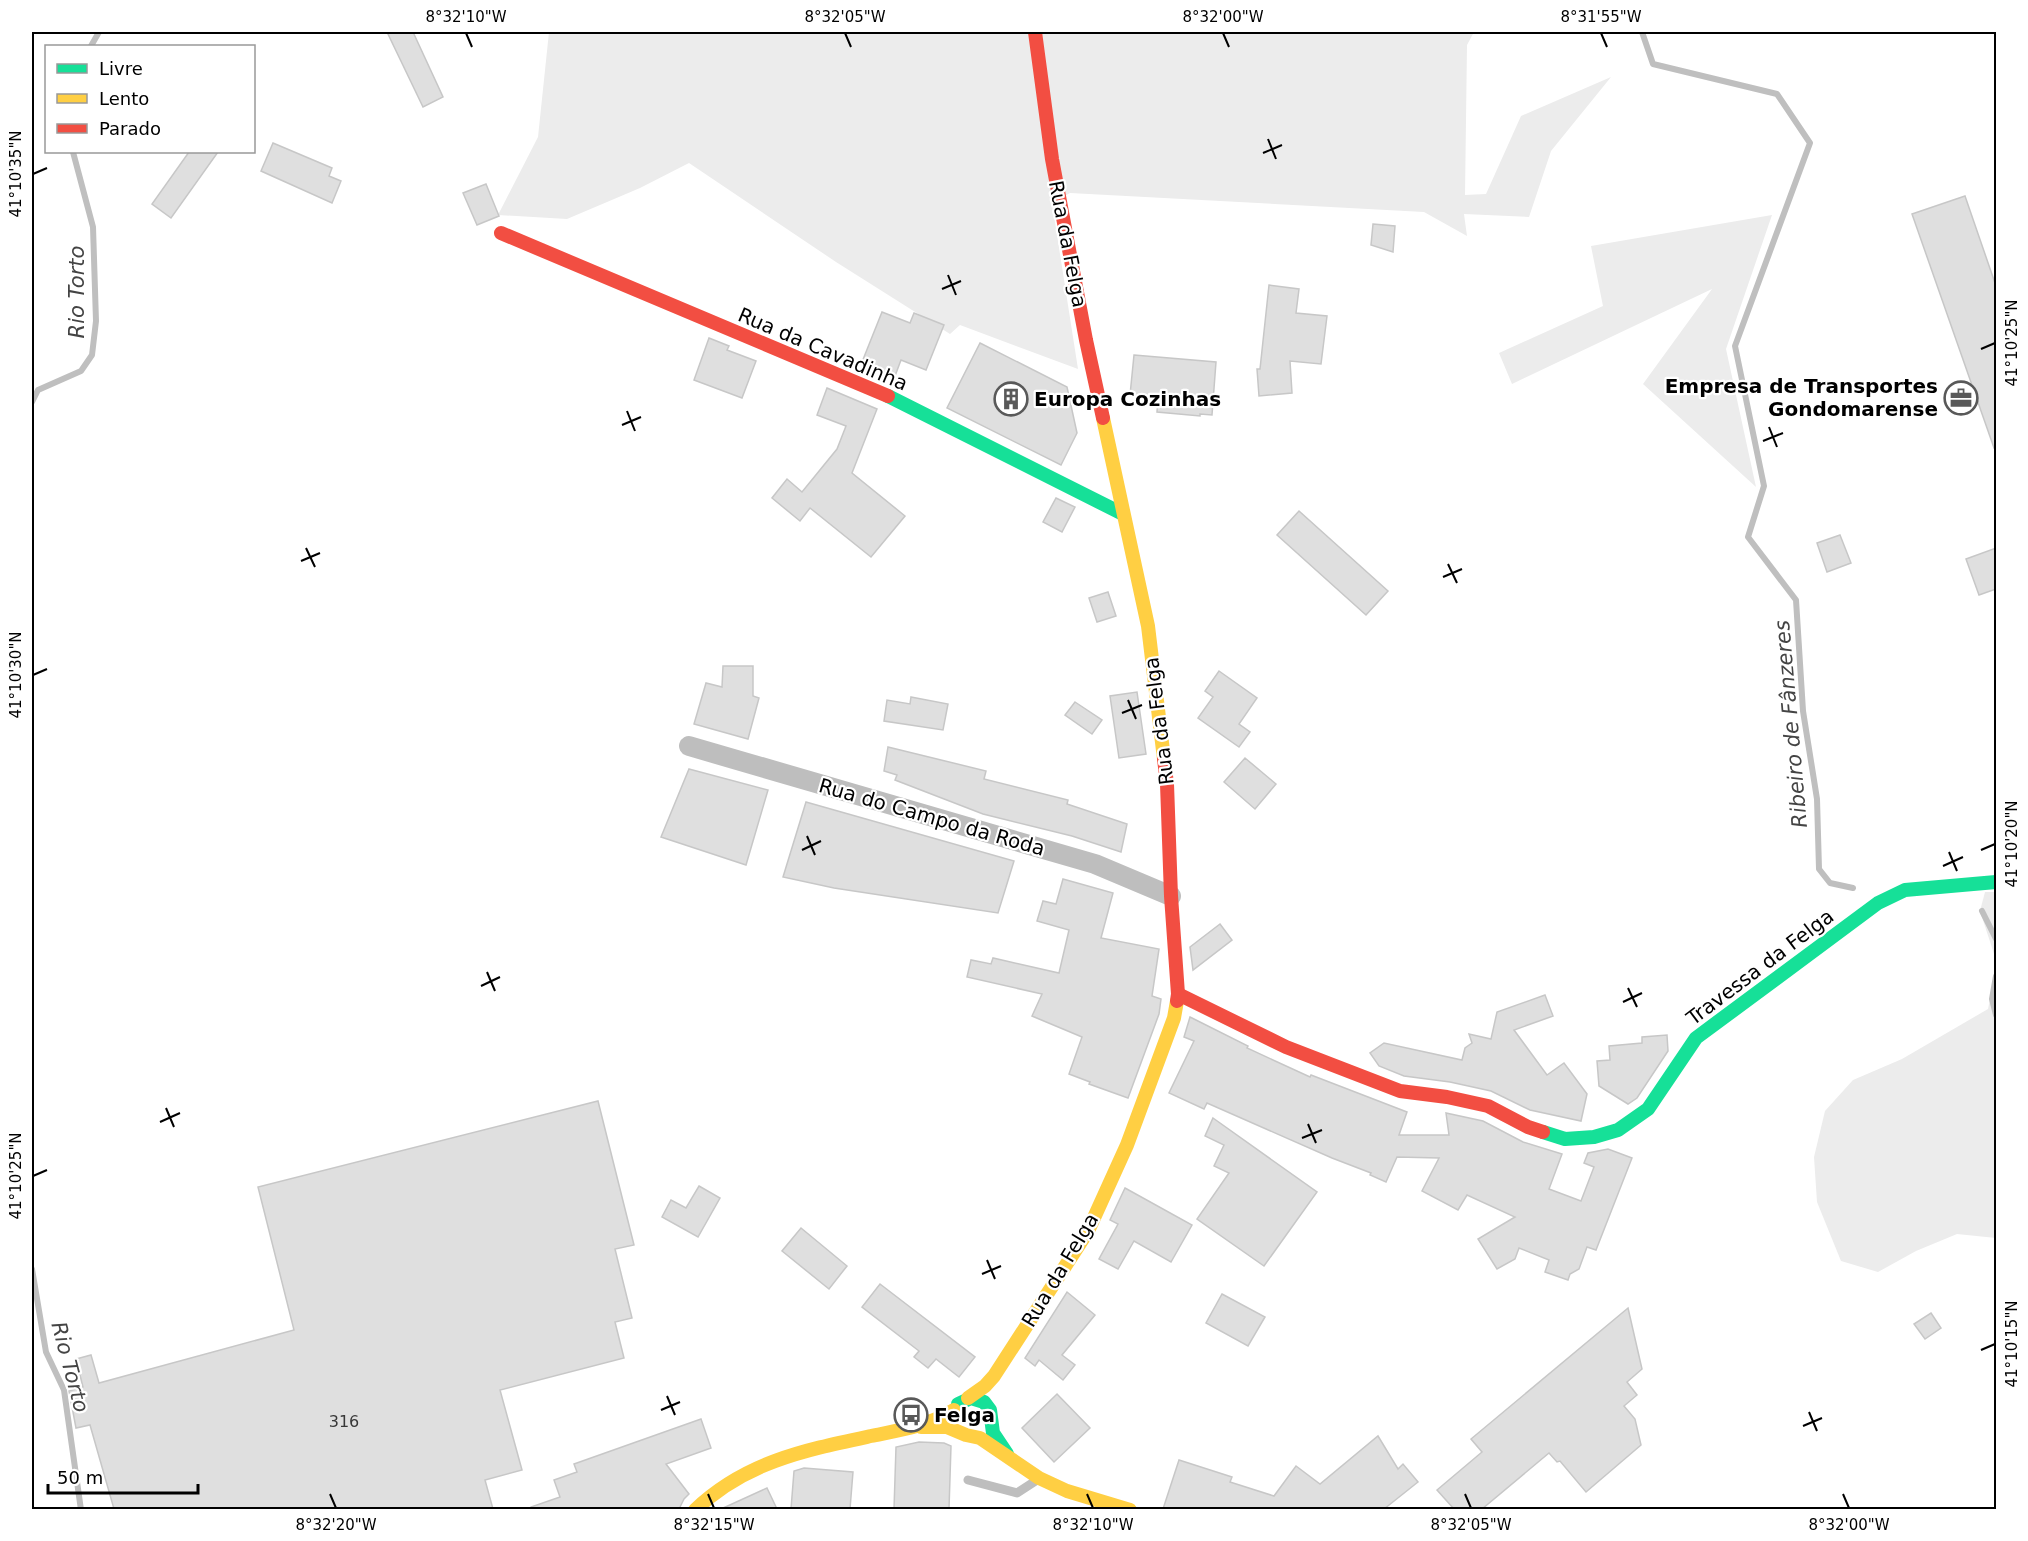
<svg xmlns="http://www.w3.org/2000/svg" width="2028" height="1541" viewBox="0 0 2028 1541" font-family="'DejaVu Sans',sans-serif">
	<rect width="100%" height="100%" fill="#fff"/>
	<g fill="#ececec">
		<path d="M 549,32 L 1474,32 L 1467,45 L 1465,195 L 1486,194 L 1521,116 L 1611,77 L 1551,151 L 1529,217 L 1464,214 L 1467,236 L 1424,212 L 1070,193 L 1052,203 L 1078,369 L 960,325 L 950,334 L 836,262 L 689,163 L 640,188 L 567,219 L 498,215 L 538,137 Z"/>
		<path d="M 1772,215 L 1726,349 L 1756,487 L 1643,384 L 1712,289 L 1512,384 L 1499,353 L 1603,306 L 1591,246 Z"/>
		<path d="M 1985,892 L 1996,892 L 1996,960 L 1980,911 Z"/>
		<path d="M 1996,970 L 1996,1238 L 1957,1234 L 1916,1251 L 1878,1272 L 1841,1261 L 1817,1202 L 1814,1157 L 1825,1111 L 1853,1080 L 1902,1059 L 1988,1009 Z"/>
	</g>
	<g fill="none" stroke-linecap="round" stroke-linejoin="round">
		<g stroke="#bfbfbf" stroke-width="6">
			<path d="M 1642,32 L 1653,64 L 1777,94 L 1810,143 L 1735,346 L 1764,486 L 1748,537 L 1796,600 L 1803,711 L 1817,799 L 1819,869 L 1830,883 L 1853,888"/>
			<path d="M 91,46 L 99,32"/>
			<path d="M 32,402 L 38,390 L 81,371 L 92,355 L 96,321 L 93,227 L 73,152"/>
			<path d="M 1982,911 L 1996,939"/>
			<path d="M 1996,976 L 1992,999 L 1996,1015"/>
			<path d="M 32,1269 L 46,1352 L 64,1390 L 81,1510"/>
		</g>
	</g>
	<g fill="#dfdfdf" stroke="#c7c7c7" stroke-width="1.5">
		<path d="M 387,32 L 413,32 L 443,97 L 423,107 Z"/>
		<path d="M 273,143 L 332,168 L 329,176 L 341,181 L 332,203 L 261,171 Z"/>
		<path d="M 189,152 L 218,152 L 171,218 L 152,204 Z"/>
		<path d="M 486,184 L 499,216 L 477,225 L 463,193 Z"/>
		<path d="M 1965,196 L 1996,286 L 1996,447 L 1994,448 L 1912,214 Z"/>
		<path d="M 1373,224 L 1395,226 L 1393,252 L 1371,245 Z"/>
		<path d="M 1269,285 L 1299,289 L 1296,313 L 1327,316 L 1321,364 L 1290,361 L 1292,393 L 1259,396 L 1257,369 L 1260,369 Z"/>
		<path d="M 882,312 L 910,323 L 914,313 L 944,325 L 926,370 L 901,360 L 895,376 L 862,362 Z"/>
		<path d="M 709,338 L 729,346 L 727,350 L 756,361 L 742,398 L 694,380 Z"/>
		<path d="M 980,343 L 1067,387 L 1077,433 L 1061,465 L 947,408 Z"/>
		<path d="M 1134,355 L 1216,362 L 1212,415 L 1200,414 L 1200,416 L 1157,412 L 1158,398 L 1130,395 Z"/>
		<path d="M 827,388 L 877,409 L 852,473 L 905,516 L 871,557 L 810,508 L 800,521 L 772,498 L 787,479 L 802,492 L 837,449 L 846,426 L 817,415 Z"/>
		<path d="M 1056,498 L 1075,507 L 1062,532 L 1043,522 Z"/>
		<path d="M 1299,511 L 1388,591 L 1366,615 L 1277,535 Z"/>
		<path d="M 1840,535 L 1851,563 L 1827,572 L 1817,543 Z"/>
		<path d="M 1996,548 L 1996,589 L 1979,595 L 1966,559 Z"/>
		<path d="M 1108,592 L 1116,616 L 1097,622 L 1089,598 Z"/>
		<path d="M 723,666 L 753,666 L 753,696 L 759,698 L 748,739 L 694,724 L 706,683 L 722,687 Z"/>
		<path d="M 1219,671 L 1257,698 L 1239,724 L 1250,732 L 1239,747 L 1198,718 L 1213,697 L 1205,691 Z"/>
		<path d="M 1137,692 L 1146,754 L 1119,758 L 1110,696 Z"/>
		<path d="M 911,697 L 948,704 L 943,730 L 884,721 L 887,700 L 910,704 Z"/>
		<path d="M 1075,702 L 1102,720 L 1092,734 L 1065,715 Z"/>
		<path d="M 888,747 L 986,771 L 984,779 L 1068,800 L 1067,804 L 1127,824 L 1121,852 L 1072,836 L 983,814 L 895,780 L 897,775 L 884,771 Z"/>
		<path d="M 1245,758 L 1276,784 L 1255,809 L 1224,782 Z"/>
		<path d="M 689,769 L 768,790 L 746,865 L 661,837 Z"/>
		<path d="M 806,802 L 1014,861 L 998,913 L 834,888 L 783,877 Z"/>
		<path d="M 1063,879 L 1113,893 L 1101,938 L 1159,949 L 1152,996 L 1161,999 L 1159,1014 L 1128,1098 L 1089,1084 L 1090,1082 L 1069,1074 L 1082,1037 L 1032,1016 L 1042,994 L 967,977 L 971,960 L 991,964 L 993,958 L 1059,973 L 1069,930 L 1037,921 L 1043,901 L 1056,904 Z"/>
		<path d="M 1220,924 L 1232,940 L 1193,970 L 1190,947 Z"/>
		<path d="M 1545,995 L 1553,1016 L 1514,1030 L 1547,1075 L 1564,1063 L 1587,1094 L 1581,1121 L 1530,1110 L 1491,1091 L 1450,1082 L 1404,1076 L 1379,1066 L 1370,1053 L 1384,1043 L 1462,1060 L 1465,1048 L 1472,1043 L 1469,1034 L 1491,1039 L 1497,1012 Z"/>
		<path d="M 1190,1017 L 1248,1046 L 1247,1048 L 1310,1077 L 1311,1075 L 1407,1112 L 1399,1135 L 1449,1135 L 1446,1113 L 1483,1121 L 1523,1142 L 1562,1154 L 1549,1189 L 1581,1201 L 1594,1167 L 1584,1163 L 1588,1153 L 1608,1149 L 1632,1158 L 1596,1250 L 1587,1247 L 1579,1269 L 1570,1274 L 1568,1280 L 1545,1272 L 1549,1260 L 1519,1248 L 1515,1259 L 1497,1269 L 1478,1239 L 1515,1217 L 1467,1195 L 1458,1210 L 1422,1191 L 1439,1158 L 1397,1157 L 1386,1182 L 1370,1175 L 1371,1173 L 1332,1158 L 1207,1103 L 1204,1109 L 1169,1093 L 1194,1041 L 1184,1037 Z"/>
		<path d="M 1667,1035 L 1668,1051 L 1637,1098 L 1628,1104 L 1599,1086 L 1597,1061 L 1610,1060 L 1609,1046 L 1642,1043 L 1642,1037 Z"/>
		<path d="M 598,1101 L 634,1245 L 615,1249 L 632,1318 L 615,1322 L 624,1358 L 500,1390 L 522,1470 L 485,1480 L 493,1509 L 114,1509 L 90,1425 L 76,1428 L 69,1391 L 83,1387 L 76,1359 L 91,1355 L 99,1383 L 294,1330 L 258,1187 Z"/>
		<path d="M 1213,1118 L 1317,1192 L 1264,1266 L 1197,1219 L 1229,1173 L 1214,1166 L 1224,1145 L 1205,1136 Z"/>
		<path d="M 699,1186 L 720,1198 L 698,1237 L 662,1217 L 671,1200 L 686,1208 Z"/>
		<path d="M 1125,1188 L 1192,1225 L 1171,1262 L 1134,1241 L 1118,1269 L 1099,1259 L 1118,1224 L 1110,1220 Z"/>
		<path d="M 801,1228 L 847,1266 L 829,1289 L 782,1251 Z"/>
		<path d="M 880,1284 L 975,1357 L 959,1377 L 936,1359 L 928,1368 L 914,1357 L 919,1351 L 862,1307 Z"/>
		<path d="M 1067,1292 L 1095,1315 L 1062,1355 L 1075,1365 L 1063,1380 L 1039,1360 L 1035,1366 L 1025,1358 Z"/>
		<path d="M 1222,1294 L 1265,1317 L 1248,1346 L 1206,1323 Z"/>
		<path d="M 1628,1308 L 1642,1369 L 1627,1382 L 1637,1395 L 1624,1406 L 1635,1419 L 1641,1445 L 1586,1492 L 1560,1461 L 1557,1462 L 1549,1453 L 1482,1509 L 1454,1509 L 1437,1490 L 1482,1452 L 1471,1439 Z"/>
		<path d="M 1931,1313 L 1941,1328 L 1925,1339 L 1914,1324 Z"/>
		<path d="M 1057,1394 L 1090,1428 L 1054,1462 L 1022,1428 Z"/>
		<path d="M 701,1419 L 711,1448 L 666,1464 L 689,1494 L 684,1499 L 679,1509 L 531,1509 L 531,1507 L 560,1497 L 554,1480 L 577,1472 L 574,1464 Z"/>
		<path d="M 1378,1436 L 1398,1469 L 1403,1464 L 1418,1482 L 1384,1509 L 1163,1509 L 1179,1460 L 1232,1477 L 1230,1482 L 1274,1496 L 1296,1466 L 1320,1484 Z"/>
		<path d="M 919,1442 L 944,1443 L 951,1446 L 949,1509 L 894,1509 L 896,1447 Z"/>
		<path d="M 804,1468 L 853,1472 L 850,1509 L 791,1509 L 794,1471 Z"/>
		<path d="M 767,1488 L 777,1509 L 721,1509 Z"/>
	</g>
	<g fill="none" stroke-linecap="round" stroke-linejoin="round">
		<path stroke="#bebebe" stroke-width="9" d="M 968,1480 L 1017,1493 L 1037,1480"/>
		<path stroke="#bebebe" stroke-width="20" d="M 689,746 L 1095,864 L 1171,896"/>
		<g stroke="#16e098" stroke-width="14">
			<path d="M 888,396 L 1123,514"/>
			<path d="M 1543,1132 L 1565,1139 L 1594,1137 L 1618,1130 L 1648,1109 L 1696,1038 L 1878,903 L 1905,890 L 1996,882"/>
			<path d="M 958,1404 L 971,1398 L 984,1402 L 990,1410 L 993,1433 L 1007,1454"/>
		</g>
		<g stroke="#ffcf43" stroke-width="14">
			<path d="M 1103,418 L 1148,626 L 1164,759"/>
			<path d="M 968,1398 L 985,1386 L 994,1376 L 1088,1231 L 1127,1145 L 1174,1018 L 1177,1001"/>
			<path d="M 921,1427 L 947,1427 L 966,1435 L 980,1438 L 1039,1478 L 1067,1491 L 1130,1510"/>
			<path d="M 695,1510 C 745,1462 805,1450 871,1436 C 900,1430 928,1426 954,1410"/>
		</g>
		<g stroke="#f24e42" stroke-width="14">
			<path d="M 1035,32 L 1052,159 L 1086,340 L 1103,418"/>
			<path d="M 501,233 L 888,396"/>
			<path d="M 1164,759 L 1167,784 L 1171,896 L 1178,994 L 1177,1001"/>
			<path d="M 1178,994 L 1286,1047 L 1400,1091 L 1447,1097 L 1488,1106 L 1528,1127 L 1543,1132"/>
		</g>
	</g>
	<path fill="none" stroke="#000" stroke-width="2" d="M 466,33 L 472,47M 845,33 L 851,47M 1223,33 L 1229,47M 1601,33 L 1607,47M 1268,139 L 1276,159M 1263,153 L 1282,145M 33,174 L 47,168M 948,275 L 956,295M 942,289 L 961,281M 1981,349 L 1995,343M 627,411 L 635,431M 622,425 L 641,417M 1769,427 L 1777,447M 1763,441 L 1783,433M 306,548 L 315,567M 301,561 L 320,553M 1448,564 L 1457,583M 1443,577 L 1462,569M 33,675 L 47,669M 1128,700 L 1136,719M 1122,713 L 1142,705M 807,836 L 815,855M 802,850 L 821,841M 1981,850 L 1995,844M 1949,852 L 1957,871M 1943,866 L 1963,857M 487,972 L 495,991M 481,986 L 500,977M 1628,988 L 1637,1007M 1623,1002 L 1642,993M 166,1108 L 174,1127M 160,1122 L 180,1113M 1308,1124 L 1316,1143M 1302,1138 L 1322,1130M 33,1176 L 47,1170M 987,1260 L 995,1279M 982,1274 L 1001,1266M 1981,1350 L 1995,1344M 667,1396 L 675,1415M 661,1410 L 680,1402M 1809,1412 L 1817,1431M 1803,1426 L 1822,1418M 330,1494 L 336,1508M 708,1494 L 714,1508M 1087,1494 L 1093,1508M 1465,1494 L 1471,1508M 1843,1494 L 1849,1508"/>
	<defs>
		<g id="office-ring" transform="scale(1.725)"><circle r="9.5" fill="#fff" stroke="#595959" stroke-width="1.5"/><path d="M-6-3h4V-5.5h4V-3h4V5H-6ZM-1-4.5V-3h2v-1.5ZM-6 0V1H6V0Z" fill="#595959"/></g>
		<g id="building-ring" transform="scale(1.725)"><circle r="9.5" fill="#fff" stroke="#595959" stroke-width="1.5"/><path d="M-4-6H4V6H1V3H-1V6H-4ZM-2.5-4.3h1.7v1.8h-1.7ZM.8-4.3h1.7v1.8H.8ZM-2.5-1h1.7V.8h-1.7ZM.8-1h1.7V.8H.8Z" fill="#595959"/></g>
		<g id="bus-ring" transform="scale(1.725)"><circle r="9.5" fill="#fff" stroke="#595959" stroke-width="1.5"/><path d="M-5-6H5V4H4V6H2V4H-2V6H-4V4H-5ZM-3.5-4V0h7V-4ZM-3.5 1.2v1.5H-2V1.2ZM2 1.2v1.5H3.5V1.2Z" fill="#595959"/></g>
	</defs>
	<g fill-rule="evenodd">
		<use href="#office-ring" x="1961" y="398"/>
		<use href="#building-ring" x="1011" y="399"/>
		<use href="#bus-ring" x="911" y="1415"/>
	</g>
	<g text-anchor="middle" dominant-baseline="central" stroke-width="4.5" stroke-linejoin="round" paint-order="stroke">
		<g font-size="16" fill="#383838">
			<text x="344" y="1421">316</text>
		</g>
		<g font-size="20" fill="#000" stroke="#fff">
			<text transform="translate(1068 244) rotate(79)">Rua da Felga</text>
			<text transform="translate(823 349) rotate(23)">Rua da Cavadinha</text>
			<text transform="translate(1159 721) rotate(-97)">Rua da Felga</text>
			<text transform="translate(932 817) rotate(16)">Rua do Campo da Roda</text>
			<text transform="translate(1760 967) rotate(-37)">Travessa da Felga</text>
			<text transform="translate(1060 1270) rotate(-59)">Rua da Felga</text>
		</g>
		<g font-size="20" font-weight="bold" fill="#000" stroke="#fff" text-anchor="start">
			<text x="1938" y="386" text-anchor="end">Empresa de Transportes<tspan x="1938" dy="23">Gondomarense</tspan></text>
			<text x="1034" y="399">Europa Cozinhas</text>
			<text x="934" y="1415">Felga</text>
		</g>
		<g font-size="21" font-style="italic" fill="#444" stroke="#fff">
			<text transform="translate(77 292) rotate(-90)">Rio Torto</text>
			<text transform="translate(1791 724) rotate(-95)">Ribeiro de Fânzeres</text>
			<text transform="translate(70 1367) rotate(75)">Rio Torto</text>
		</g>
	</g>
	<rect width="2028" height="1541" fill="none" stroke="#ffffff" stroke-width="66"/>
	<rect x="45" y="45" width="210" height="108" fill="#ffffff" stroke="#999999" stroke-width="1.5"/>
	<rect x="57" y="64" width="30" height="9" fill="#16e098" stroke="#999999" stroke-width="1.5"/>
	<text x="99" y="75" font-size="18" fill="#000000">Livre</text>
	<rect x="57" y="94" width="30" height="9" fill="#ffcf43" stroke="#999999" stroke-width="1.5"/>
	<text x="99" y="105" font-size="18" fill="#000000">Lento</text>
	<rect x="57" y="124" width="30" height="9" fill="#f24e42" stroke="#999999" stroke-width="1.5"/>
	<text x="99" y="135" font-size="18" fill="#000000">Parado</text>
	<path d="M48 1484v9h150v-9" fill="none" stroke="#000000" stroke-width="3"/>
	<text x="57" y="1484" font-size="18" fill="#000000" stroke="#ffffff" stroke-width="4.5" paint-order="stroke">50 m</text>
	<rect x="33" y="33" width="1962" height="1475" fill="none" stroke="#000" stroke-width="2"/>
	<g font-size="15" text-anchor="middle" fill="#000">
		<text x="466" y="22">8°32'10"W</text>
		<text x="845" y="22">8°32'05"W</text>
		<text x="1223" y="22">8°32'00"W</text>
		<text x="1601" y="22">8°31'55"W</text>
		<text transform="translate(16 174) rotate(-90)" y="5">41°10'35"N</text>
		<text transform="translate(2012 343) rotate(-90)" y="5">41°10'25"N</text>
		<text transform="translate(16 675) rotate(-90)" y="5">41°10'30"N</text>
		<text transform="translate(2012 844) rotate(-90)" y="5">41°10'20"N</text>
		<text transform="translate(16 1176) rotate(-90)" y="5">41°10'25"N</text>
		<text transform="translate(2012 1344) rotate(-90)" y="5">41°10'15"N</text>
		<text x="336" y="1530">8°32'20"W</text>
		<text x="714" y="1530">8°32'15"W</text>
		<text x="1093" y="1530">8°32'10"W</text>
		<text x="1471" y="1530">8°32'05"W</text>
		<text x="1849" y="1530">8°32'00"W</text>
	</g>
</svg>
